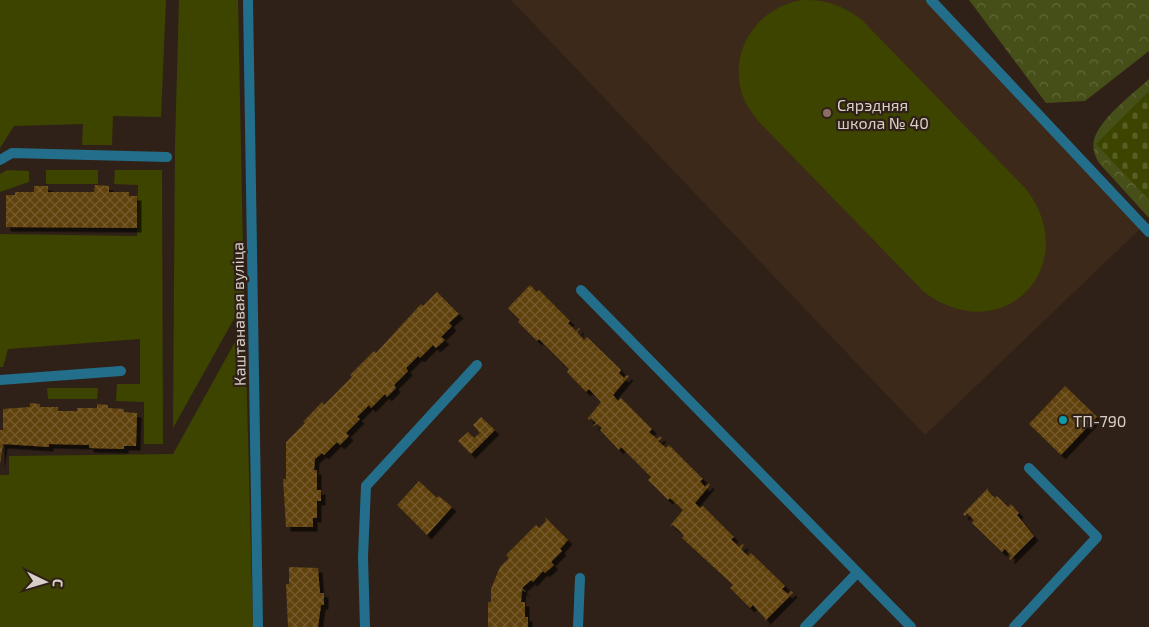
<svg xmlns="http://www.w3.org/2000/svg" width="1149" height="627" viewBox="0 0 1149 627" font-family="'Exo 2',sans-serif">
	<defs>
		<pattern id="forest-crowns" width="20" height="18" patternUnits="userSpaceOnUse" patternTransform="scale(1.25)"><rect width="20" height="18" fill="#474f19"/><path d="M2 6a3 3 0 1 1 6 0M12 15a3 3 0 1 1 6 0" fill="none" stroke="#616739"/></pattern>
		<pattern id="cemetery-stones" width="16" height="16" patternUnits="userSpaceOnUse" patternTransform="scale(1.25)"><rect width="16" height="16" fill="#3d4400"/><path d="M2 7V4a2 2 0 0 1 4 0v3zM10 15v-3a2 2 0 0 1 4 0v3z" fill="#585e24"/></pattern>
		<pattern id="building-cross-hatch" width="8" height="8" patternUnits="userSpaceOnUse" patternTransform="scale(1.25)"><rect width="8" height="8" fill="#60420d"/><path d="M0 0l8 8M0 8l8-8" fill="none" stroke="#765c2f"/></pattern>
		<filter id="shadow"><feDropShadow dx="4.5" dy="4.5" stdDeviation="0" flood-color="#0009"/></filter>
	</defs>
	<rect width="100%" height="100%" fill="#2f2117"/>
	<path fill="#3c291a" d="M 511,0 L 928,0 L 1143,226 L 925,435 Z"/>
	<g fill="#3d4400">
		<path d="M 0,0 L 166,0 L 161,117 L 113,116 L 112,145 L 82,145 L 83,124 L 14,126 L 0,148 Z"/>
		<path d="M 179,0 L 238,0 L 244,301 L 173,428 L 175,144 Z"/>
		<path d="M 803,0 C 827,0 842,5 862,20 L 1026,189 C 1085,266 1002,351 924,292 L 760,123 C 752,113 744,103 741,90 C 730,47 760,6 803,0 Z"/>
		<path d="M 7,170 L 29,171 L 29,182 L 0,192 L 0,174 Z"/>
		<rect x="46" y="170" width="52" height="14"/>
		<path d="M 115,170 L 162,170 L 163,444 L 144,444 L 144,402 L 116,401 L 117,384 L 140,384 L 140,339 L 8,349 L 3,367 L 0,367 L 0,234 L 137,236 L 138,185 L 114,184 Z"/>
		<path d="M 245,324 L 253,627 L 0,627 L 0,475 L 9,475 L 9,456 L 173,454 Z"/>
		<path d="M 47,388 L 98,388 L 97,399 L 48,399 Z"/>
	</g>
	<g fill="url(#forest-crowns)">
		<path d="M 969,0 L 1149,0 L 1149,51 L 1085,101 L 1046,103 Z"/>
		<path d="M 1149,79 L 1149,218 L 1099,163 C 1095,156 1092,149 1094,140 C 1100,118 1133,94 1149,79 Z"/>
	</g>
	<path fill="url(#cemetery-stones)" d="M 1149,91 L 1149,200 L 1096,144 Z"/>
	<g fill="url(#building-cross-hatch)" filter="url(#shadow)">
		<path d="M 95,185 L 109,186 L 109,192 L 129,192 L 129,196 L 137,196 L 137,228 L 6,227 L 6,195 L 15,195 L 15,192 L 34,192 L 34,186 L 48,186 L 48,192 L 94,192 Z"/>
		<path d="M 530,285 L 537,292 L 539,290 L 570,321 L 568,323 L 576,331 L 579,328 L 580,329 L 577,332 L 584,340 L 587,337 L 621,370 L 619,373 L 624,378 L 627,375 L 629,376 L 613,395 L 618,401 L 621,398 L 652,429 L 649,432 L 657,439 L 660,436 L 662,438 L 658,441 L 666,448 L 669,445 L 703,479 L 700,481 L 705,487 L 709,483 L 710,485 L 695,503 L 700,508 L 703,506 L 734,537 L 731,539 L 739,547 L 742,544 L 744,545 L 741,549 L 748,556 L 751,553 L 785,586 L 782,589 L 788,594 L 791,591 L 793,593 L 765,621 L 765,618 L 759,612 L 753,605 L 750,608 L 730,588 L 733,585 L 682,538 L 684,536 L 680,531 L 673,525 L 670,526 L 683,510 L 670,498 L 668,500 L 648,480 L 651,477 L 621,447 L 619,450 L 600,430 L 602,428 L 597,424 L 592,427 L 596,423 L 591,418 L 589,420 L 588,418 L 601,402 L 589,389 L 586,392 L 567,372 L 569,369 L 539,339 L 537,341 L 518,322 L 520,320 L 508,308 Z"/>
		<path d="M 437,292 L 459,314 L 449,323 L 452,326 L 441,337 L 445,340 L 436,348 L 433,345 L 420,358 L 418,356 L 406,368 L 408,371 L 394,385 L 396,388 L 387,397 L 385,394 L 371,408 L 369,405 L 357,417 L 360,419 L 346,433 L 349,436 L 340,445 L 337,442 L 324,455 L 322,453 L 315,459 L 314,470 L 317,470 L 317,490 L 321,490 L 321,501 L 317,501 L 317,518 L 313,518 L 313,527 L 286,527 L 283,479 L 286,479 L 286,442 L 305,423 L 303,422 L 322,402 L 324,405 L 352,377 L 350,375 L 374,351 L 376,353 L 421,304 L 423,306 Z"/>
		<path d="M 1065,386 L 1097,417 L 1061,455 L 1029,424 Z"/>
		<path d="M 30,403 L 40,404 L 40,407 L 58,407 L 58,411 L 77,411 L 77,408 L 97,408 L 97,404 L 108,405 L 108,408 L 124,409 L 124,412 L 137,413 L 136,446 L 124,446 L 124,449 L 89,448 L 89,445 L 49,444 L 49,447 L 3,444 L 0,464 L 0,430 L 3,430 L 3,409 L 30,407 Z"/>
		<path d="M 481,417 L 495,430 L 471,454 L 458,441 L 468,432 L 474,438 L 480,433 L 473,425 Z"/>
		<path d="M 419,481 L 437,498 L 439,496 L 452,507 L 427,535 L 397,505 Z"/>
		<path d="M 988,488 L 988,491 L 995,498 L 997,496 L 1008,507 L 1011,504 L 1019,513 L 1017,515 L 1034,536 L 1010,560 L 1009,558 L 1011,556 L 1005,549 L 1002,552 L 972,523 L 974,520 L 967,513 L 965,516 L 963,514 Z"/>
		<path d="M 545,517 L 568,540 L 560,549 L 562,551 L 551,562 L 554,565 L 545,573 L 543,571 L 533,582 L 531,580 L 522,588 L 526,592 L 522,590 L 521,602 L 525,602 L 525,617 L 528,617 L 528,627 L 488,627 L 488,602 L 491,602 L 491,589 L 500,567 L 509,558 L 506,555 L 536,525 L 539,528 L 546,521 Z"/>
		<path d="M 289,567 L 318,568 L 320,593 L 324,593 L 324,605 L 321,605 L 318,627 L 288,627 L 286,584 L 289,584 Z"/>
	</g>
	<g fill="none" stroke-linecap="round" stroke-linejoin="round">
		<g stroke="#236f8b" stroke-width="10">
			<path d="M 931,0 L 1149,232"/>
			<path d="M 0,160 L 12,153 L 167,157"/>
			<path d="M 581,290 L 911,627"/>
			<path d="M 0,380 L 121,371"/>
			<path d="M 365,627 L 363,557 L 366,486 L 477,365"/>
			<path d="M 578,627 L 580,578"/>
			<path d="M 805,627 L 857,573"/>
			<path d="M 1014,627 L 1097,537 L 1029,468"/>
		</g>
		<path stroke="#236f8b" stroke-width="10" d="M 248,0 L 258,627"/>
	</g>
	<circle fill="#8d6e63" stroke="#2f2117" stroke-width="2" cx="827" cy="113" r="5"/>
	<circle fill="#0f9aa8" stroke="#2f2117" stroke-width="2" cx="1063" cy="420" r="5"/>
	<g text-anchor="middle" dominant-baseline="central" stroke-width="4.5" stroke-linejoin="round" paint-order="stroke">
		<g font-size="16" fill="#d8cfc8" stroke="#2f2117" text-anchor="start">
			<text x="837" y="104">Сярэдняя<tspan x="837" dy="18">школа № 40</tspan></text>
			<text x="1073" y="420">ТП-790</text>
		</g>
		<g font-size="16" fill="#d8cfc8" stroke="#2f2117">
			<text transform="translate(238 314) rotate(-91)">Каштанавая вуліца</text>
		</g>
	</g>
	<g transform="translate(45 582) rotate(95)" stroke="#2f2117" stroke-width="4" paint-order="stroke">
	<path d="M0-4L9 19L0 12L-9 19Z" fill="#d8cfc8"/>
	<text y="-8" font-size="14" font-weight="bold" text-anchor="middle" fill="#d8cfc8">С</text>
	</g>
</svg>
